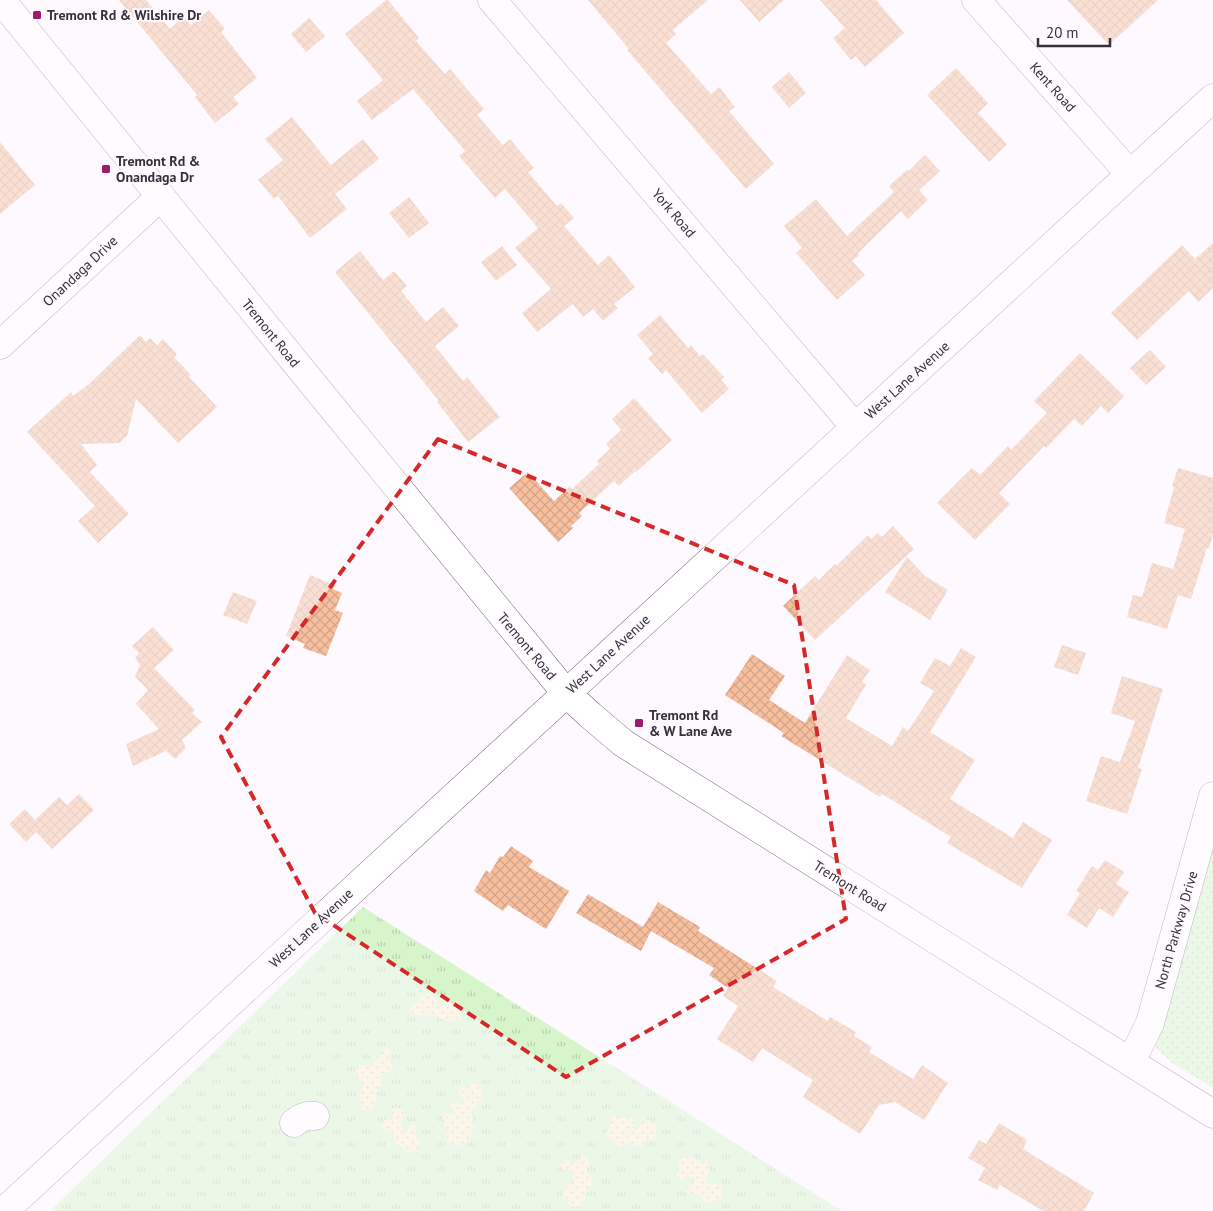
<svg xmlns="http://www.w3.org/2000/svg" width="1213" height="1211" viewBox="0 0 1213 1211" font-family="'PT Sans',sans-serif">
	<defs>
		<pattern id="grass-tufts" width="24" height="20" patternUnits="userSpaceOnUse" patternTransform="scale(1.25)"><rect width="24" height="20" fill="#d6f5ca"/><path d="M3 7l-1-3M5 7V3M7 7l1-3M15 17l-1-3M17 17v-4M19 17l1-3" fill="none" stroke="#b8d2ae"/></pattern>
		<pattern id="sand-dots" width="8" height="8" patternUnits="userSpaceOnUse" patternTransform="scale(1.25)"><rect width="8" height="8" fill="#fbf1cc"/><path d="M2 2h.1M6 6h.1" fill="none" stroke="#d8cfb0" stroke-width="1.8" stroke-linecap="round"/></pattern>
		<pattern id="park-dots" width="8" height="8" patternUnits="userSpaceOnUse" patternTransform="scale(1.25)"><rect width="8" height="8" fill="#d6f5ca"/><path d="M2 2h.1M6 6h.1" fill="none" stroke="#b8d2ae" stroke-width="1.8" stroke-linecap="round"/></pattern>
		<pattern id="building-cross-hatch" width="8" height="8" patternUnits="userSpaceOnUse" patternTransform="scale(1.25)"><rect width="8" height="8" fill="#f7bf9d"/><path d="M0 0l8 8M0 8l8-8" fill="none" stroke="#d4a488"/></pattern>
	</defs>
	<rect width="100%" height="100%" fill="#fdf9ff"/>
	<path fill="url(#grass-tufts)" d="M 363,907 L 842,1211 L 50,1211 Z"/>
	<g fill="url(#sand-dots)">
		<path d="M 428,993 L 435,995 L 439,1004 L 443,1005 L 448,999 L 457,1001 L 464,1010 L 462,1017 C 453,1025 442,1020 434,1015 L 426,1018 L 420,1015 L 412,1015 L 409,1013 L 411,1005 L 420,1002 L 421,996 Z"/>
		<path d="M 387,1047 L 391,1051 L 389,1058 L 393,1063 L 391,1069 L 380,1077 L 382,1086 L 376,1093 C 377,1103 374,1110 363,1111 L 360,1105 L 361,1099 L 358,1094 L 364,1085 L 356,1078 L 358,1075 L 355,1068 L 362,1065 L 373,1066 L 376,1059 L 381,1056 L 381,1051 Z"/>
		<path d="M 473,1083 L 479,1085 L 483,1094 C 481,1101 476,1105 473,1111 C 470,1116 474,1125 473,1131 C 469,1145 455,1151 446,1139 L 446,1134 L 449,1133 L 450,1131 L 443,1126 L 445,1121 L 443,1119 L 443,1114 L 447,1113 L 453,1115 L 456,1113 L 451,1108 L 450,1104 L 453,1102 L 462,1105 L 465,1100 L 459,1094 L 461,1088 L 464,1087 L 467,1088 Z"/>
		<path d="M 396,1107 L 402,1109 L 405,1114 L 401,1123 L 403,1131 L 406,1132 L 411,1124 L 416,1125 L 415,1136 L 420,1140 L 418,1148 L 414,1152 L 408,1153 L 403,1147 L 395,1143 L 394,1135 L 390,1131 L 382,1128 L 381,1126 L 384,1120 L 391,1120 L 393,1118 L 391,1110 Z"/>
		<path d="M 614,1116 C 623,1119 626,1115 632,1117 L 634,1122 L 633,1127 L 634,1130 L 640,1127 L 642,1122 L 649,1120 L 656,1126 L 656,1139 L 653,1141 L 647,1138 L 641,1146 L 638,1147 L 629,1142 L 621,1147 L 618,1146 L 615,1141 L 607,1140 L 605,1134 L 611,1127 L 610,1118 Z"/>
		<path d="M 581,1156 L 587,1158 L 590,1163 L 586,1171 L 592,1178 L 591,1185 L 585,1192 L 585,1201 L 581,1206 L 574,1207 L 569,1204 L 563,1195 L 566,1185 L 573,1182 L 573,1174 L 568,1170 L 563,1170 L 561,1166 C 564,1156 571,1163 577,1162 Z"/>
		<path d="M 692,1156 L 697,1161 L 706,1162 C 714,1169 706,1175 706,1183 L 710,1185 L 716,1183 L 721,1186 L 723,1195 L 717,1201 L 706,1203 L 699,1194 L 688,1193 L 685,1188 L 693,1183 L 694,1177 C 688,1176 684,1180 679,1179 L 676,1175 L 680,1167 L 678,1165 C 679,1159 686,1156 692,1156 Z"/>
	</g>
	<path fill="url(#park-dots)" d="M 1213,822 L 1213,1088 L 1171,1062 L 1155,1047 L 1153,1033 Z"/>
	<g fill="url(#building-cross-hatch)">
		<path d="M 119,0 L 146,0 L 170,29 L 184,17 L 191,25 L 209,10 L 225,29 L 221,32 L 257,78 L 233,97 L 239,104 L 215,123 L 195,97 L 197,95 Z"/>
		<path d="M 386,0 L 388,0 L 419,38 L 416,41 L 445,74 L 450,69 L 484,109 L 477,115 L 503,145 L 510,139 L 534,168 L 528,172 L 557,206 L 561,203 L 574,218 L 564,226 L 598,265 L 609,255 L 635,287 L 614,304 L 618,308 L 603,321 L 593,309 L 583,317 L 573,304 L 537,332 L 522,313 L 551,289 L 515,248 L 538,228 L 505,189 L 495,198 L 459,156 L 465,151 L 413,89 L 372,120 L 357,101 L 383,80 L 345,34 Z"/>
		<path d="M 588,0 L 708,0 L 673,30 L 676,34 L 666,43 L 711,94 L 719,87 L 735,107 L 729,111 L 774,164 L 746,189 L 627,50 L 629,49 Z"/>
		<path d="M 740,0 L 784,0 L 759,22 Z"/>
		<path d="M 820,0 L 876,0 L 904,33 L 865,67 L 856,56 L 851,60 L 833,38 L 845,28 Z"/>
		<path d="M 1067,0 L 1158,0 L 1109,45 Z"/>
		<path d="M 309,18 L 325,36 L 306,52 L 291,34 Z"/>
		<path d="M 956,68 L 988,103 L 978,113 L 1007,144 L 989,162 L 927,95 Z"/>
		<path d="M 789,72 L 806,93 L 789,108 L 772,87 Z"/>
		<path d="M 292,117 L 331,165 L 363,139 L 379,159 L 335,194 L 347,209 L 310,238 L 278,196 L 274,199 L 258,180 L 283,160 L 265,139 Z"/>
		<path d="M 0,142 L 35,185 L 0,214 Z"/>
		<path d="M 925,155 L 940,171 L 919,190 L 928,200 L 908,219 L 901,211 L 858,253 L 859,255 L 852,261 L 865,275 L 837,300 L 796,253 L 802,248 L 784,226 L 816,199 L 847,236 L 894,192 L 889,186 L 907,170 L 909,171 Z"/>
		<path d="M 409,197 L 429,223 L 409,238 L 389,213 Z"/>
		<path d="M 1213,243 L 1213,288 L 1198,302 L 1189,291 L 1137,340 L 1111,313 L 1182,245 L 1195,259 Z"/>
		<path d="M 502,246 L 517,265 L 496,281 L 481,262 Z"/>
		<path d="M 360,251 L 383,280 L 394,271 L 407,286 L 401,291 L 426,322 L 443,307 L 459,326 L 435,346 L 463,381 L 467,377 L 500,417 L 468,442 L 437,402 L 439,401 L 335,272 Z"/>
		<path d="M 660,315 L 688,348 L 691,345 L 700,356 L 703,354 L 724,377 L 721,380 L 729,389 L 702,413 L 666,370 L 662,374 L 648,358 L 653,354 L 637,335 Z"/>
		<path d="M 140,335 L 146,342 L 150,338 L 157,345 L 163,339 L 177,354 L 174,357 L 191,375 L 189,377 L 217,407 L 178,443 L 136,399 L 127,436 L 119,443 L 81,444 L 97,465 L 90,472 L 129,514 L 98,543 L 78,521 L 95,506 L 27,432 L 71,392 L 73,396 L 89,384 Z"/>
		<path d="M 1150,350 L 1166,367 L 1146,385 L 1130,368 Z"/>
		<path d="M 1080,353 L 1124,396 L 1108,413 L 1101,406 L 1082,426 L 1074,419 L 1046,448 L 1044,446 L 999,493 L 1010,504 L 975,540 L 937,503 L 972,468 L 980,475 L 1008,446 L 1011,450 L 1047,413 L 1034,401 Z"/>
		<path d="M 634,398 L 672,440 L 636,472 L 635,471 L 619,486 L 614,481 L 579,513 L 582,516 L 571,526 L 573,528 L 558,542 L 509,488 L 528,472 L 554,501 L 570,486 L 572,489 L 599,464 L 597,461 L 610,449 L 606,444 L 621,430 L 612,419 Z"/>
		<path d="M 1178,468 L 1213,478 L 1213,534 L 1209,548 L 1207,548 L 1191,599 L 1178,595 L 1167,629 L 1127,617 L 1133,595 L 1142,597 L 1152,563 L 1173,569 L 1185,529 L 1164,523 L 1174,487 L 1172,486 Z"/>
		<path d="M 893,526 L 914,549 L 815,640 L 783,606 L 815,576 L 819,580 L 835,564 L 836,566 L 868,535 L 871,539 L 878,533 L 882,537 Z"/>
		<path d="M 907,557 L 925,576 L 948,590 L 930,620 L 885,592 Z"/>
		<path d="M 310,575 L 335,585 L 333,589 L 342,593 L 335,610 L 343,613 L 326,656 L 303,648 L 305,644 L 286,636 Z"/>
		<path d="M 233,592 L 257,601 L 247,624 L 223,615 Z"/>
		<path d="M 153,627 L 174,650 L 154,668 L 195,710 L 192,713 L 202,722 L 182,740 L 186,748 L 175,759 L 166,751 L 133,766 L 126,744 L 159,729 L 136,704 L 148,690 L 135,677 L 140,665 L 135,658 L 139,653 L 132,646 Z"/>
		<path d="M 1062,645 L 1086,653 L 1078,675 L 1054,667 Z"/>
		<path d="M 961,648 L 976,657 L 930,732 L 975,760 L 950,799 L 1013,838 L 1023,822 L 1052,840 L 1022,888 L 947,843 L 951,837 L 882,794 L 880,797 L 781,736 L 784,733 L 725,695 L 752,654 L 785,676 L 769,700 L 805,723 L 847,655 L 870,670 L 862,682 L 866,685 L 846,718 L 892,746 L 903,727 L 908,731 L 934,691 L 920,683 L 935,658 L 950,666 Z"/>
		<path d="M 1122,676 L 1163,689 L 1138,768 L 1142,769 L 1127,814 L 1086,801 L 1101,756 L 1120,762 L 1135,721 L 1111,713 Z"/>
		<path d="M 79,794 L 94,810 L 52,849 L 36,832 L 26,842 L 9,824 L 25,809 L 35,820 L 59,797 L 67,805 Z"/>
		<path d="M 511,846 L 533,861 L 529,867 L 569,891 L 546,929 L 508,905 L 503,911 L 474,891 L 486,870 L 490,873 L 500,856 L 503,857 Z"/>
		<path d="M 1105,860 L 1124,872 L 1116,884 L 1129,892 L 1113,917 L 1099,908 L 1087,928 L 1067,915 L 1080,893 L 1076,891 L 1092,866 L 1098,870 Z"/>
		<path d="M 588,894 L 643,927 L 658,902 L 700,927 L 698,931 L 777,981 L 773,987 L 828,1021 L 830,1017 L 856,1032 L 854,1036 L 872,1047 L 869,1052 L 913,1079 L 922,1065 L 948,1083 L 924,1120 L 895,1102 L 879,1105 L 860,1134 L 803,1097 L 813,1080 L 762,1048 L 753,1062 L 717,1039 L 738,1006 L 723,996 L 728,988 L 709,975 L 714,968 L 651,931 L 641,951 L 576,913 Z"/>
		<path d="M 999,1123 L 1027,1140 L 1023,1149 L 1094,1193 L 1084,1211 L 1043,1211 L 1000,1185 L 997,1190 L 978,1180 L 985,1168 L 968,1158 L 979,1140 L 986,1144 Z"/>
	</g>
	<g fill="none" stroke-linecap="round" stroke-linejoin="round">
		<g stroke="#7a687f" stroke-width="29">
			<g id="minor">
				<path d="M 492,0 L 855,427"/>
				<path d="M 976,0 L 1130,174"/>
				<path d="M 0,345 L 161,196"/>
				<path d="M 566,693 L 590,715 L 623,743 L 1213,1114"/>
				<path d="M 1131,1062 L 1150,1023 L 1213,796"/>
				<path d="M 294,1123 C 301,1117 306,1115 315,1116"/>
			</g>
		</g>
		<g stroke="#7a687f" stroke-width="29">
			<g id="major">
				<path d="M 1,0 L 313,384 L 566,693"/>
				<path d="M 4,1211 L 1213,98"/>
			</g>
		</g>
		<use href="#minor" stroke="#fff" stroke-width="28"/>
		<use href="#major" stroke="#fff" stroke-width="28"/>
	</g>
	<path d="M0 0H1213V1211H0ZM 438,439 L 794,585 L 846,919 L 566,1077 L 315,913 L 221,737 Z" fill="#fdf9ff" fill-opacity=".55" fill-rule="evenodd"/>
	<path fill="none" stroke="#d62828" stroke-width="4" stroke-dasharray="10 6" stroke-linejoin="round" d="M 438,439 L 794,585 L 846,919 L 566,1077 L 315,913 L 221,737 Z"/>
	<g fill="#9e1a6b" stroke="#fdf9ff" stroke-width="2">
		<rect x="32" y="10" width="10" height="10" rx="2.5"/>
		<rect x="101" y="164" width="10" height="10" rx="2.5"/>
		<rect x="634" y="718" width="10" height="10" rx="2.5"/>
	</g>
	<g text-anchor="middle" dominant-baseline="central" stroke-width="4" stroke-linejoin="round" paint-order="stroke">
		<g font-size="14" font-weight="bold" fill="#37303a" stroke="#fdf9ff" text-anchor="start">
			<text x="47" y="15">Tremont Rd &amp; Wilshire Dr</text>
			<text x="116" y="161">Tremont Rd &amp;<tspan x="116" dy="16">Onandaga Dr</tspan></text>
			<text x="649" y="715">Tremont Rd<tspan x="649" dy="16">&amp; W Lane Ave</tspan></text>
		</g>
		<g font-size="14" fill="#37303a" stroke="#fdf9ff">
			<text transform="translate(1053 87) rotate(48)">Kent Road</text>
			<text transform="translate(674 213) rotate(50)">York Road</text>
			<text transform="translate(80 271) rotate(-43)">Onandaga Drive</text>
			<text transform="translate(271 333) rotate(51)">Tremont Road</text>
			<text transform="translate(907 380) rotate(-42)">West Lane Avenue</text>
			<text transform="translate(527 646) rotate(50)">Tremont Road</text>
			<text transform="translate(608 654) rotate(-43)">West Lane Avenue</text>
			<text transform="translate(850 886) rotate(32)">Tremont Road</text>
			<text transform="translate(311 928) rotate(-43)">West Lane Avenue</text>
			<text transform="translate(1176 930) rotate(-74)">North Parkway Drive</text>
		</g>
	</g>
	<path d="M1038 38v8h72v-8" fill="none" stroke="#37303a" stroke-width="2.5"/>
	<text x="1046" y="38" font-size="15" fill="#37303a" stroke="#fdf9ff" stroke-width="4" paint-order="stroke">20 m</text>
</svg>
